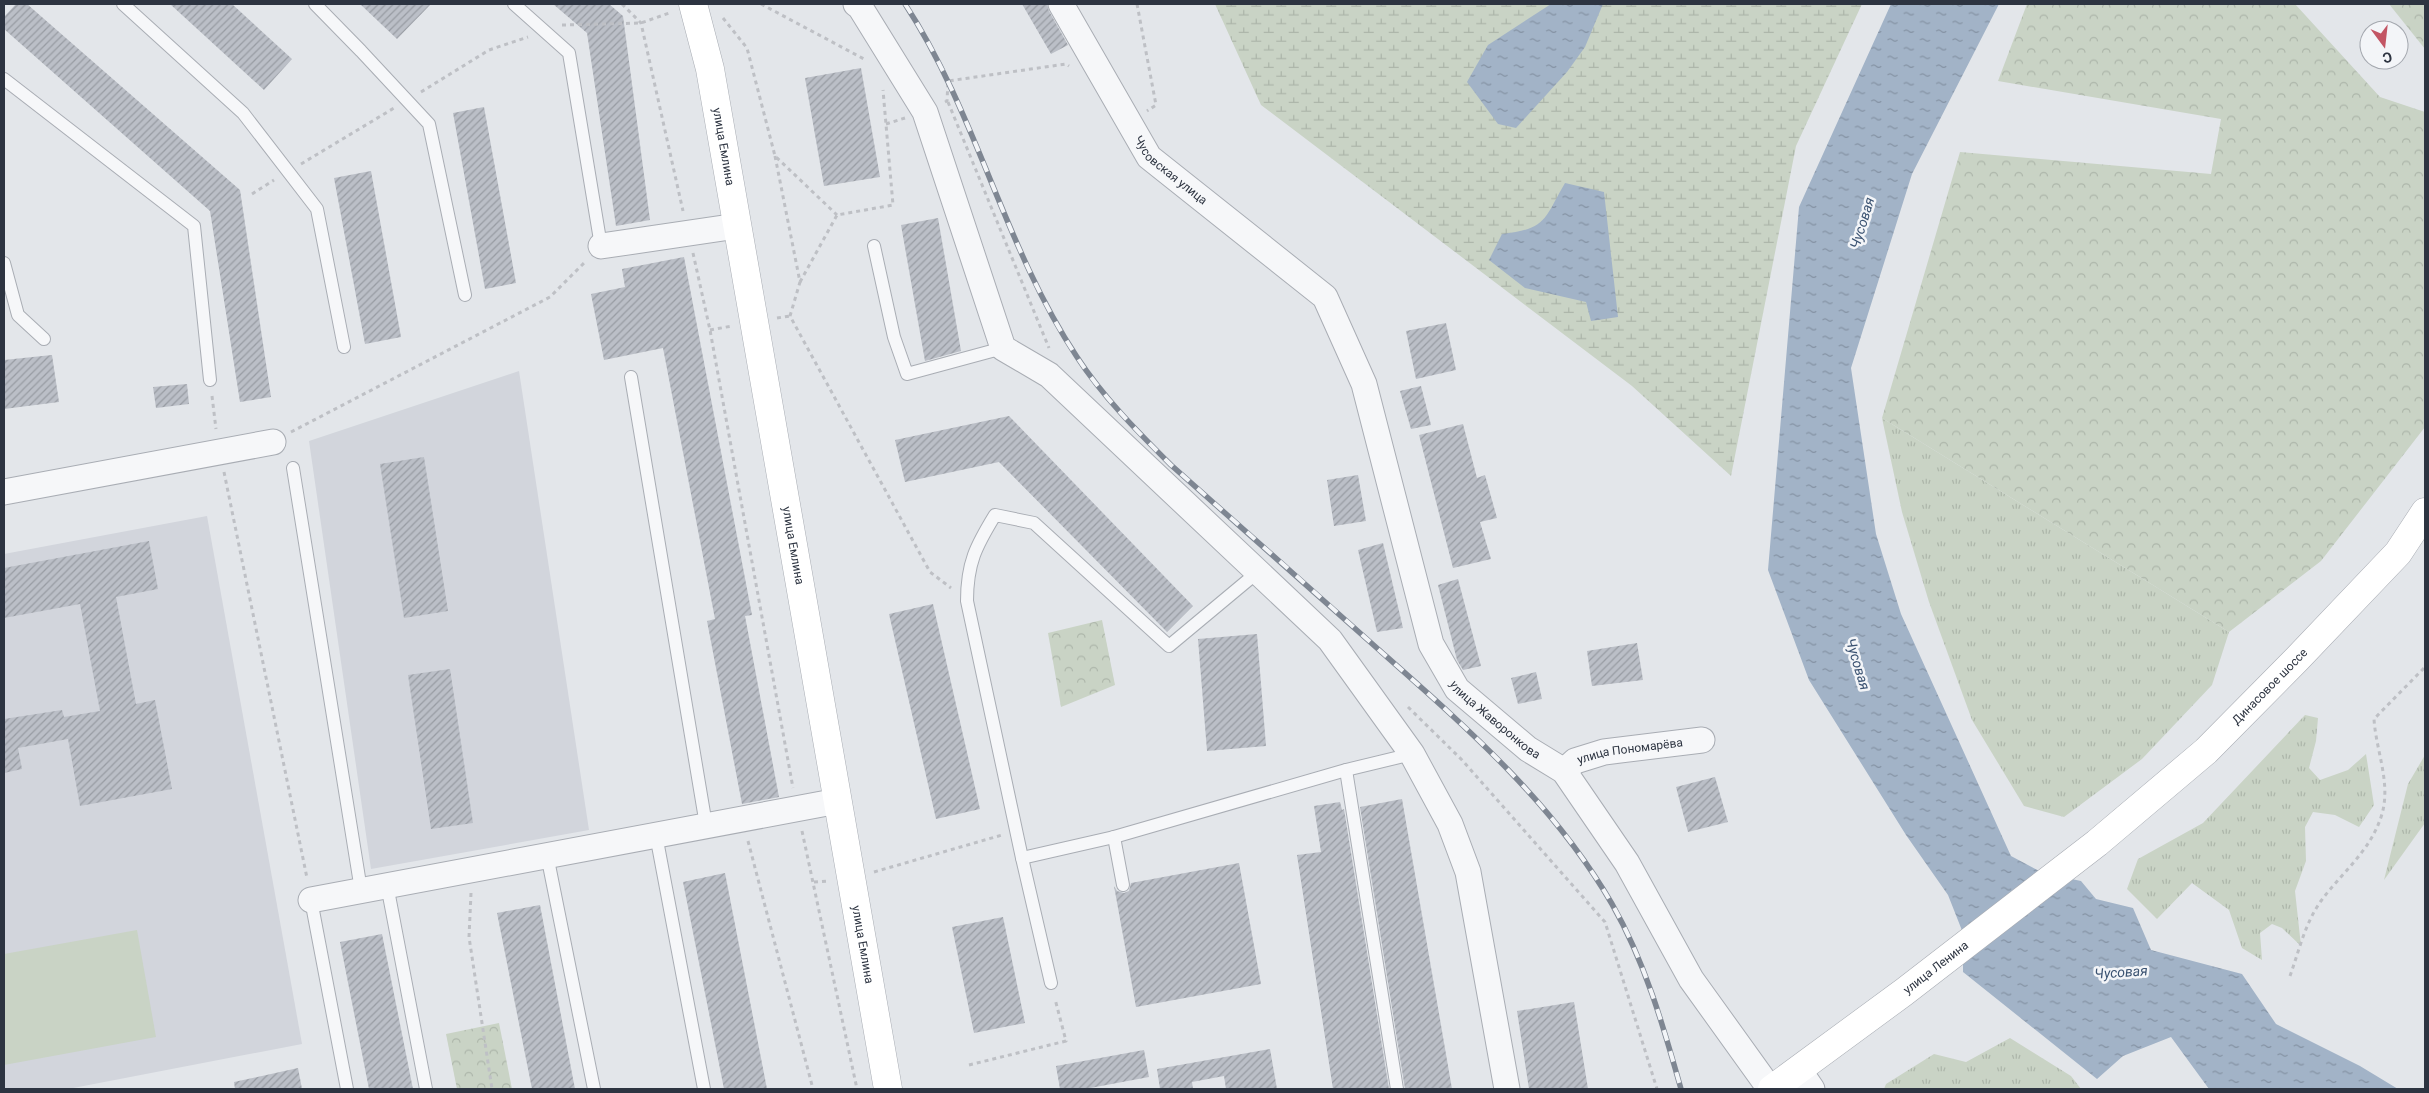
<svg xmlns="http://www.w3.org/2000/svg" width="2429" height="1093" viewBox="0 0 2429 1093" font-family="Roboto,sans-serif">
	<defs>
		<pattern id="grass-tufts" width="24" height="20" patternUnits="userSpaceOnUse" patternTransform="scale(1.25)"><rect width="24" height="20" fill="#c9d3c5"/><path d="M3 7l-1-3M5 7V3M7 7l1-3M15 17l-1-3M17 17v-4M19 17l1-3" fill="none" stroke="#adb6aa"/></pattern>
		<pattern id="forest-crowns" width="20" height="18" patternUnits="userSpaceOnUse" patternTransform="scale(1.25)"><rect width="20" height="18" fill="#c9d3c5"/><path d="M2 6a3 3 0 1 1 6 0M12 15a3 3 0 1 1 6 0" fill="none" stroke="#adb6aa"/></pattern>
		<pattern id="wetland-marsh" width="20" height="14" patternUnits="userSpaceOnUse" patternTransform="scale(1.25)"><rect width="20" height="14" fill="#c9d3c5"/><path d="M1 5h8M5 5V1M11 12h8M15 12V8" fill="none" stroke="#adb6aa"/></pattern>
		<pattern id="water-ripples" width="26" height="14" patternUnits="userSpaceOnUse" patternTransform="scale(1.25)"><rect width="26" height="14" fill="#a2b3c7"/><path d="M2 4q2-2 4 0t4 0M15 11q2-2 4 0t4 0" fill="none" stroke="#8492a3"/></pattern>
		<pattern id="building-hatch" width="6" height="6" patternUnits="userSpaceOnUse" patternTransform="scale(1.25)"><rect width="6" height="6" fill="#bbbfc7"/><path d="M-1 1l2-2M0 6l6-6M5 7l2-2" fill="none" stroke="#989ca3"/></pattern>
	</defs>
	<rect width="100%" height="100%" fill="#e3e6ea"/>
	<g fill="#d2d5dc">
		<path d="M 519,371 L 589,830 L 371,869 L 309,441 Z"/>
		<path d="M 207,516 L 302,1044 L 68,1089 L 4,1089 L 4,554 Z"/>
	</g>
	<g fill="url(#grass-tufts)">
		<path d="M 1882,418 L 2229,632 L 2212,685 L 2142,759 L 2064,817 L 2024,806 L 1972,720 L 1929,602 L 1902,512 Z"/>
		<path d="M 2305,715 L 2318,718 L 2316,741 L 2309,768 L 2320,780 L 2348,770 L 2366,754 L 2374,805 L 2359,827 L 2335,815 L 2313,812 L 2305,827 L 2306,861 L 2295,891 L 2301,946 L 2282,928 L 2272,924 L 2260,933 L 2262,960 L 2242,948 L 2229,910 L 2192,883 L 2157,919 L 2127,889 L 2138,859 L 2203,823 Z"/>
		<path d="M 2425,755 L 2425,823 L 2384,880 L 2408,784 Z"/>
		<path d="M 2010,1038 L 2071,1076 L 2081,1089 L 1884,1089 L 1886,1084 L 1934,1054 L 1966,1062 Z"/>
	</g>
	<g fill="url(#forest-crowns)">
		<path d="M 2027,4 L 2295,4 L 2380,97 L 2425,112 L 2425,427 L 2321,561 L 2229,632 L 1882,418 L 1960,152 L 2211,174 L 2221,119 L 1998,81 Z"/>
		<path d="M 2389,4 L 2425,4 L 2425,49 Z"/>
		<path d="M 1102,620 L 1115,685 L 1061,707 L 1048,633 Z"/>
		<path d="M 499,1023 L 512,1089 L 457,1089 L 446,1034 Z"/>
	</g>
	<path fill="url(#wetland-marsh)" d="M 1215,4 L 1862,4 L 1796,146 L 1731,476 L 1632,386 L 1261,105 Z"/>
	<path fill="#c9d3c5" d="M 137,930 L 156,1037 L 4,1065 L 4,954 Z"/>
	<g fill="url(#water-ripples)">
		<path d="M 1551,4 L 1603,4 L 1585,47 L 1567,72 L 1516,128 L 1498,124 L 1467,82 L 1488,45 Z"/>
		<path d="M 1891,4 L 1999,4 L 1912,174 L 1851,368 L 1876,534 L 1901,614 L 2011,856 L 2043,873 L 2081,881 L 2096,899 L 2133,908 L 2151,950 L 2242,974 L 2276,1024 L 2360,1066 L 2398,1089 L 2209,1089 L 2171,1037 L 2123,1056 L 2097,1079 L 1963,972 L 1963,933 L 1948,895 L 1906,835 L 1809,680 L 1768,570 L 1799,207 Z"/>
		<path d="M 1565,183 L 1604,192 L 1618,317 L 1591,321 L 1586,302 L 1525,288 L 1489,260 L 1502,234 C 1547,229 1544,219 1565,183 Z"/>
	</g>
	<g fill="url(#building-hatch)">
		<path d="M 16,4 L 27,4 L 240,190 L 271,397 L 240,402 L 210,211 L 4,29 L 4,17 Z"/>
		<path d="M 170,4 L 232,4 L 292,59 L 264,90 Z"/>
		<path d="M 360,4 L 431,4 L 397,39 Z"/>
		<path d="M 553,4 L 609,4 L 623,16 L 650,220 L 616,226 L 587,33 Z"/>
		<path d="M 1022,4 L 1047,4 L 1049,11 L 1068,45 L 1051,54 Z"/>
		<path d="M 861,68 L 880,177 L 824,186 L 805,78 Z"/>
		<path d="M 484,107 L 516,283 L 485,289 L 453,113 Z"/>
		<path d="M 371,171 L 401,337 L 365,344 L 334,178 Z"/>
		<path d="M 938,218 L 961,351 L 925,361 L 901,225 Z"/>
		<path d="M 684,257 L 752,615 L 745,616 L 779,797 L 742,804 L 707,621 L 715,619 L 663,348 L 604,360 L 591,294 L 625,287 L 622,269 Z"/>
		<path d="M 1446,323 L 1456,370 L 1416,379 L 1406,331 Z"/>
		<path d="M 52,355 L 59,402 L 4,409 L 4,360 Z"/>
		<path d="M 187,384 L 189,404 L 156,408 L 153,387 Z"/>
		<path d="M 1421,386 L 1431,425 L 1411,429 L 1400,391 Z"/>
		<path d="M 1009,416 L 1193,606 L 1167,632 L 999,462 L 905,482 L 895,440 Z"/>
		<path d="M 1463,424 L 1477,478 L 1485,475 L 1497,518 L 1480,522 L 1491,559 L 1453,568 L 1419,435 Z"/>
		<path d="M 424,457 L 448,611 L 404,618 L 380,464 Z"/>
		<path d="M 1358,475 L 1366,521 L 1334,526 L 1327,480 Z"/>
		<path d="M 149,541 L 158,589 L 116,597 L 136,704 L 155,700 L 172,789 L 80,806 L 68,739 L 18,748 L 22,769 L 4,773 L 4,719 L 62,710 L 64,717 L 100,711 L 80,604 L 4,618 L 4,568 Z"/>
		<path d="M 1383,543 L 1403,628 L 1377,632 L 1358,550 Z"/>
		<path d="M 1458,579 L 1481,666 L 1463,670 L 1457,660 L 1438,585 Z"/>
		<path d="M 933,604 L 980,809 L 936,819 L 889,614 Z"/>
		<path d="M 1257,634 L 1266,746 L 1207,751 L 1198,639 Z"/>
		<path d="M 1637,643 L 1643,680 L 1592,686 L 1587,651 Z"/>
		<path d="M 450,669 L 473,823 L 431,829 L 408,675 Z"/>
		<path d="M 1536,672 L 1542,699 L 1518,704 L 1511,678 Z"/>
		<path d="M 1715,777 L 1728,822 L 1688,832 L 1676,787 Z"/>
		<path d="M 1402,799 L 1452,1089 L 1405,1089 L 1360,807 Z"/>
		<path d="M 1340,802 L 1342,810 L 1344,809 L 1389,1089 L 1333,1089 L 1297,855 L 1321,852 L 1314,806 Z"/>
		<path d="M 1239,863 L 1261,984 L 1136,1007 L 1114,886 L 1117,891 L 1124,893 L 1129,891 L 1131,883 Z"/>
		<path d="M 725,873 L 767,1089 L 724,1089 L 683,882 Z"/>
		<path d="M 540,905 L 575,1089 L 532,1089 L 497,913 Z"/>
		<path d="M 1003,917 L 1025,1023 L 974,1033 L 952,927 Z"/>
		<path d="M 382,934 L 413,1089 L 369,1089 L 340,942 Z"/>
		<path d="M 1574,1002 L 1588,1089 L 1529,1089 L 1517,1011 Z"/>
		<path d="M 1270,1049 L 1277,1089 L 1226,1089 L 1224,1076 L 1192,1082 L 1193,1089 L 1160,1089 L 1157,1069 Z"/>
		<path d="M 1144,1050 L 1149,1077 L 1085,1089 L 1060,1089 L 1056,1066 Z"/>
		<path d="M 298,1068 L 302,1089 L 235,1089 L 234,1082 Z"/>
	</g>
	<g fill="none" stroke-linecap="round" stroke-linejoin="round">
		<g stroke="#a9adb4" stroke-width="14">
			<g id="lane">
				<path d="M 123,4 L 243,113 L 317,209 L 344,347"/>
				<path d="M 315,4 L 361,51 L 429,124 L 465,295"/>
				<path d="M 514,4 L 569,53 L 601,246"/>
				<path d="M 4,79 L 194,226 L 210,380"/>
				<path d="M 874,246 L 894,337 L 907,374 L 1003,348"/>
				<path d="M 4,263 L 18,315 L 44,339"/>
				<path d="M 631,377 L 706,825"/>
				<path d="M 293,468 L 361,890"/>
				<path d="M 656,835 L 704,1089"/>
				<path d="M 1114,837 L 1123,885"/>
				<path d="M 547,855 L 594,1089"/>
				<path d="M 1022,858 L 967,601 C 967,563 976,546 995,515 L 1034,523 L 1169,646 L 1259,571"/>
				<path d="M 387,885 L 426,1089"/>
				<path d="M 311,900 L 347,1089"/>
				<path d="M 1051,983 L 1022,858 L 1114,837 L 1346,770"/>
				<path d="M 1397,1089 L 1346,770 L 1412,754"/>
			</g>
		</g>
		<g stroke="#a9adb4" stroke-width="27">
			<g id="street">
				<path d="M 856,4 L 860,7 L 925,112 L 1003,348 L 1049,375 L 1330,640 L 1412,754 L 1450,824 L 1468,872 L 1507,1089"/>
				<path id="s1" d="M 1061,4 L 1149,157 L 1325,297 L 1364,384 L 1431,644 L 1457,689 L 1528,749 L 1564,771 L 1627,863 L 1691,979 L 1770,1089"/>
				<path d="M 601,246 L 737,226"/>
				<path d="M 4,492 L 273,442"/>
				<path id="s2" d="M 1564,771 L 1575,761 L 1604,752 L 1702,740"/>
				<path d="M 311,900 L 838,801"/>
				<path d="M 1799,1070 L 1812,1089"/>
			</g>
		</g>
		<g stroke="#a9adb4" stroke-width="29">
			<g id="secondary">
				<path id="s3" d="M 693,4 L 710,69 L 888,1089"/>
				<path id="s4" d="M 1772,1089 L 1904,992 L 2097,843 L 2206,751 L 2297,659 L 2398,553 L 2425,512"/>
			</g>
		</g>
		<g stroke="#bec0c5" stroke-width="3" stroke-dasharray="4 4" stroke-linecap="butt">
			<path d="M 622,4 L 641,23 L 683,211"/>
			<path d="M 761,4 L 864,59"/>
			<path d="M 1137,4 L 1156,105 L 1147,111"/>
			<path d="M 723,18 L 747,48 L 775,156 L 837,215"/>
			<path d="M 562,25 L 641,23 L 672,12"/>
			<path d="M 421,92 L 489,50 L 528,37"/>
			<path d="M 945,102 L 947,101 L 948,81 L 1066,64 L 1069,66"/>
			<path d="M 948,102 L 1049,348"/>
			<path d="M 886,124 L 905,118"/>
			<path d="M 775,156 L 800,282 L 790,316 L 930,572 L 951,588"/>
			<path d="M 301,164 L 394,108"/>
			<path d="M 252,194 L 274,180"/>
			<path d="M 693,253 L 710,330 L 793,788"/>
			<path d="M 800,282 L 837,215 L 893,205 L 883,90"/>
			<path d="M 777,318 L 790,316"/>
			<path d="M 710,330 L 732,326"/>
			<path d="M 212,396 L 216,429"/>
			<path d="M 291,432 L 550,297 L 585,262"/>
			<path d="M 224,472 L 307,878"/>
			<path d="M 1408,707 L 1462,760 L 1605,922 L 1657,1089"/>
			<path d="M 802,831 L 857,1089"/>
			<path d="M 748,841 L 813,1089"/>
			<path d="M 874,872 L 1002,835"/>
			<path d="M 814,882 L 829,881"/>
			<path d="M 471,893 L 469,937 L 492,1089"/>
			<path d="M 2290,976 C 2299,951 2305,923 2321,901 C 2342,872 2371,851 2382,814 C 2391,782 2376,751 2374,719 L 2425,667"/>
			<path d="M 969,1065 L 1066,1041 L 1055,999"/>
		</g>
		<use href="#lane" stroke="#f6f7f9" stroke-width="12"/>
		<use href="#street" stroke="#f6f7f9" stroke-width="25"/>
		<use href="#secondary" stroke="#fff" stroke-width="28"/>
		<g stroke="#7e8692" stroke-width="5.5">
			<path id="rail" d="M 905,4 C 977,114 1004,247 1077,357 C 1103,397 1137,431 1171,465 C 1240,526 1309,587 1378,649 C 1465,726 1553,802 1612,904 C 1645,962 1663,1025 1681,1089"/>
		</g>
		<use href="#rail" stroke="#f3f5f8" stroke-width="4" stroke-dasharray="11" stroke-linecap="butt"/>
	</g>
	<g text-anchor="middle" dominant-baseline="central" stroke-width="5" stroke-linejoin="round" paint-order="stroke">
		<g font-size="12" fill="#2d3441" stroke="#f3f5f8">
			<text stroke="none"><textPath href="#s3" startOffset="146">улица Емлина</textPath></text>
			<text stroke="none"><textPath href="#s1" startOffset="201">Чусовская улица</textPath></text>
			<text stroke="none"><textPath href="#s3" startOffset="551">улица Емлина</textPath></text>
			<text stroke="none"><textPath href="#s4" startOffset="641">Динасовое шоссе</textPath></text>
			<text stroke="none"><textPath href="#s1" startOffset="866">улица Жаворонкова</textPath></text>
			<text stroke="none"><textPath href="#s2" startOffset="71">улица Пономарёва</textPath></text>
			<text stroke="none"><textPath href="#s3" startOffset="956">улица Емлина</textPath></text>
			<text stroke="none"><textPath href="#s4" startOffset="204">улица Ленина</textPath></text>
		</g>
		<g font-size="14" font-style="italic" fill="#3a5271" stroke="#f3f5f8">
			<text transform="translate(1862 223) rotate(-73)">Чусовая</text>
			<text transform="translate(1858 664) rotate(73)">Чусовая</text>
			<text transform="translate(2121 972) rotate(-4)">Чусовая</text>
		</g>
	</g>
	<rect width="2429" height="1093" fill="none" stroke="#2d3441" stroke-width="10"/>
	<g transform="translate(2384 45) rotate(165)"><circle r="24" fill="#f3f5f8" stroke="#a4a8af"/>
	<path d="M0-4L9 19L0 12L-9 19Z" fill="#c35564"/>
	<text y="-8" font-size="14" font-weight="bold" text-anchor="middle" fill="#2d3441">С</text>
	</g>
</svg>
